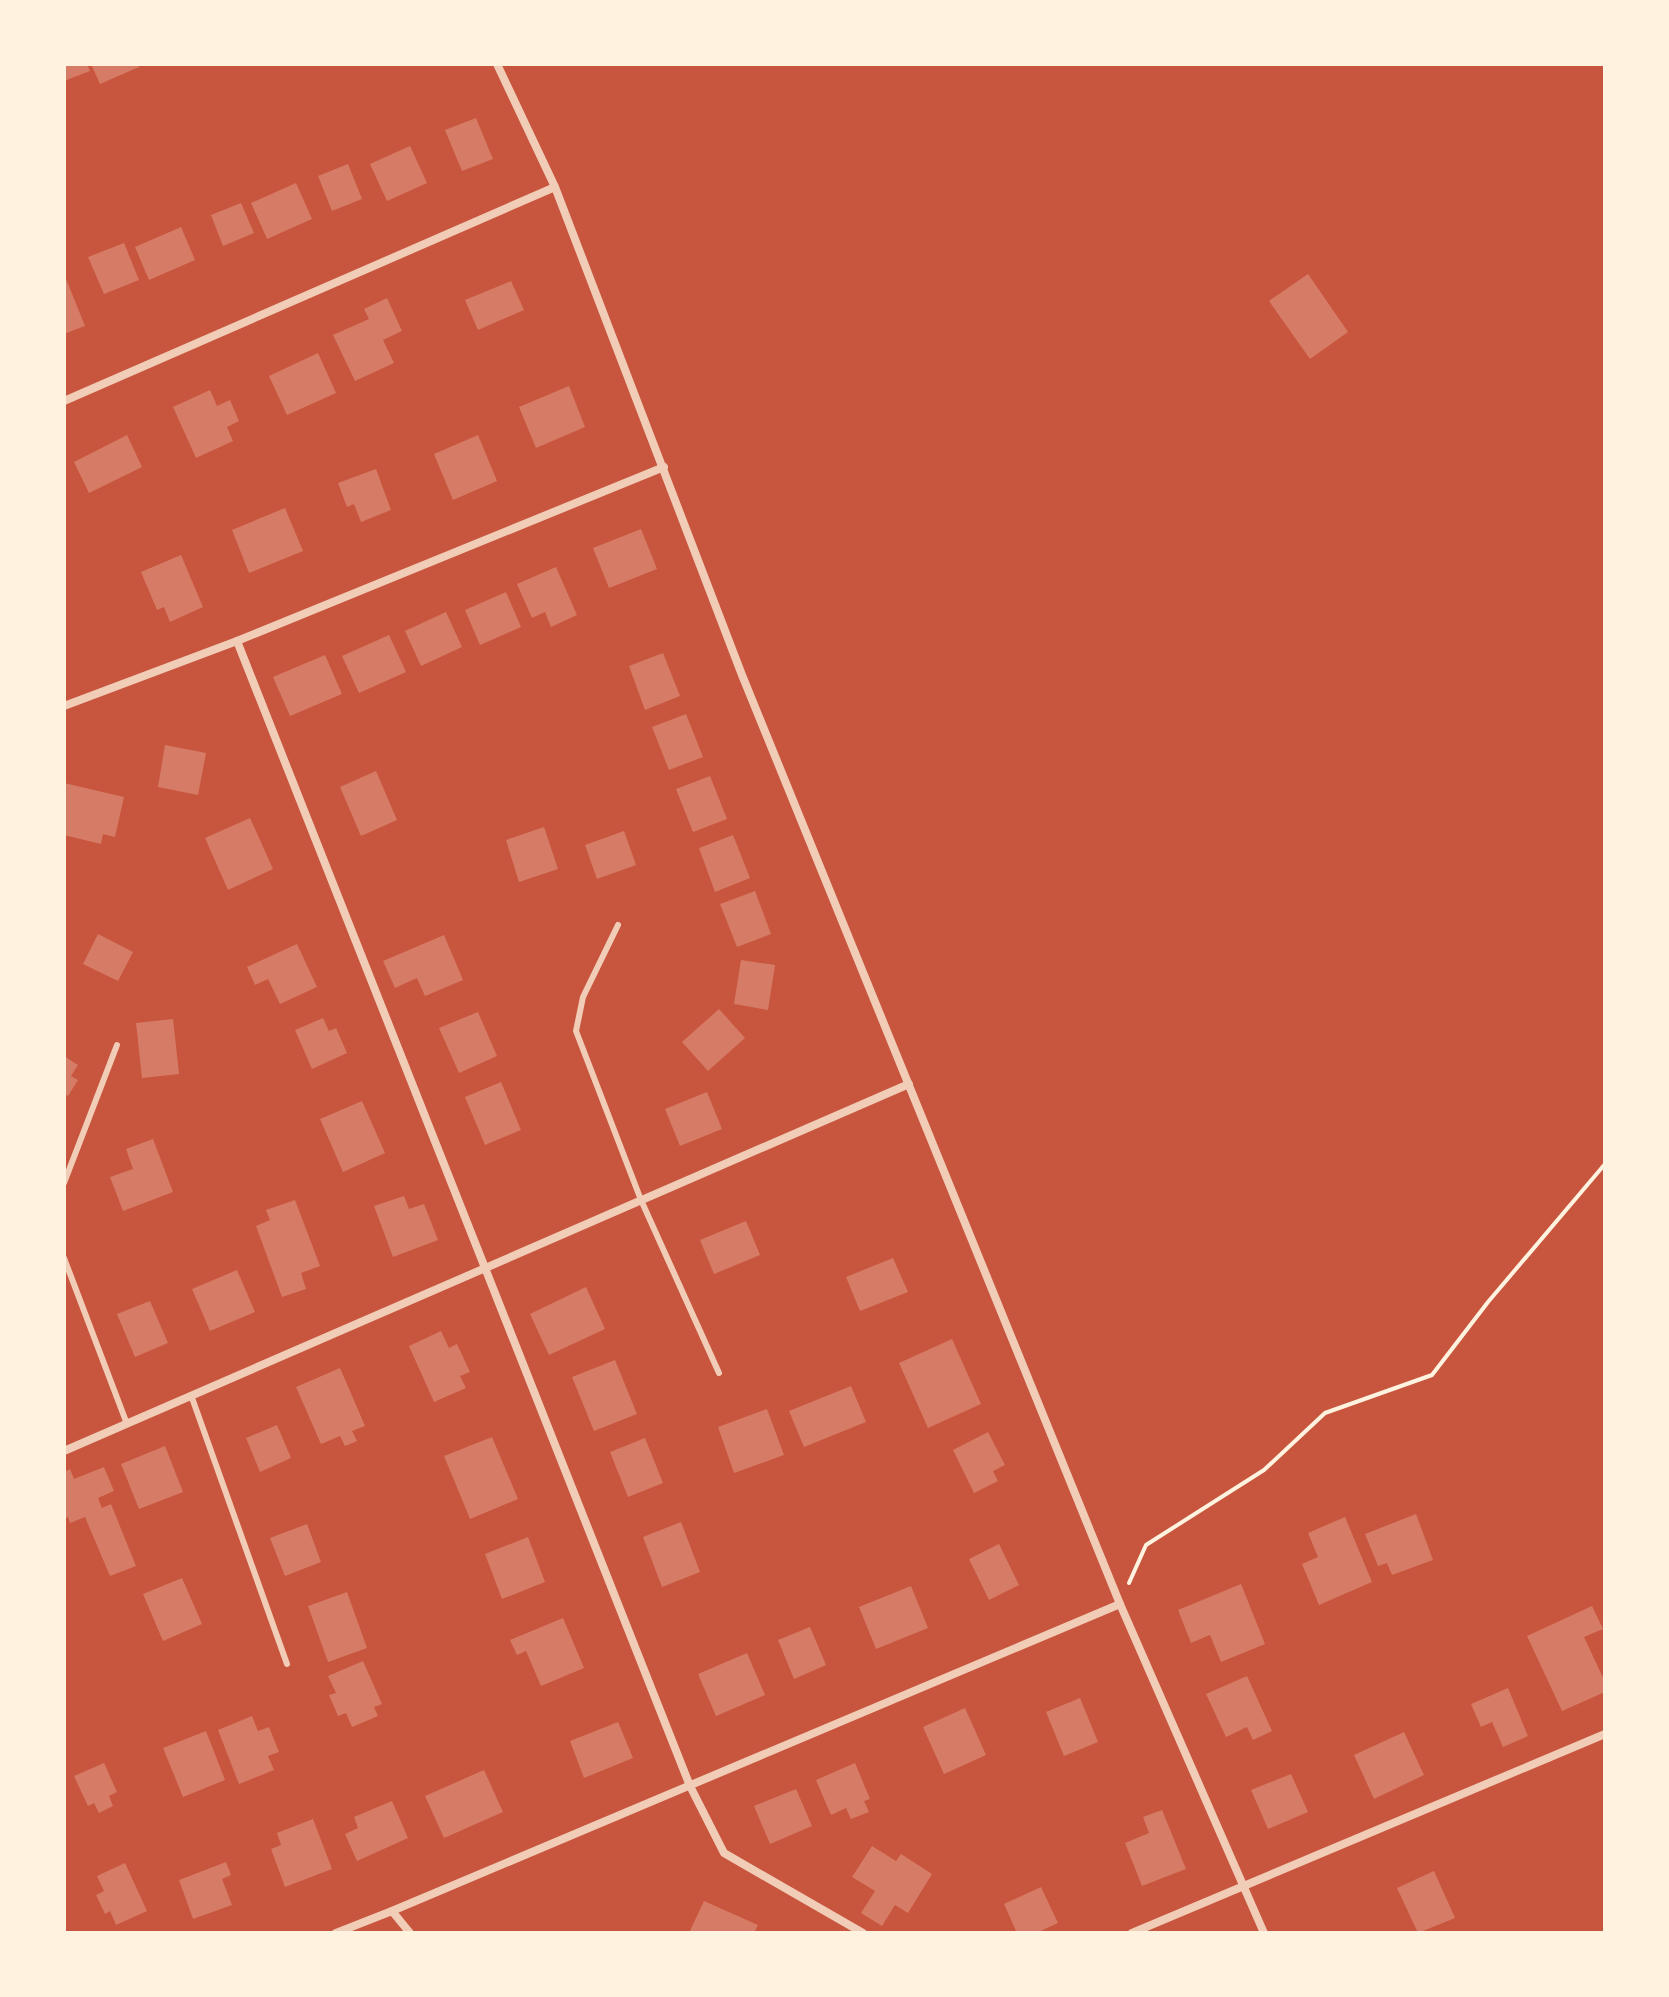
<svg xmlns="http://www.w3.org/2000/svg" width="1669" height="1997" viewBox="0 0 1669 1997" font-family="'Roboto Condensed',sans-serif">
	<rect width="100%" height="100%" fill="#c8553d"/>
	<g fill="#d67c66">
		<path d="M 64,64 L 87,64 L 90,71 L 64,81 Z"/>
		<path d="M 91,64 L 137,64 L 139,67 L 100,84 Z"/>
		<path d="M 476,118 L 493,159 L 462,171 L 445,130 Z"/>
		<path d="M 410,146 L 427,183 L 387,201 L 370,164 Z"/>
		<path d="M 348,164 L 362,199 L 332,211 L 318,176 Z"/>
		<path d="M 296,183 L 312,219 L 267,239 L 251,203 Z"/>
		<path d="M 241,203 L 254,233 L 223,246 L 211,215 Z"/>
		<path d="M 181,227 L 195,260 L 149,280 L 135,247 Z"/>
		<path d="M 124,243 L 139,280 L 104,294 L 88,257 Z"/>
		<path d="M 64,274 L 85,326 L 64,334 Z"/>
		<path d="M 1308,274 L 1348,332 L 1310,359 L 1269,301 Z"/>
		<path d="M 511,281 L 524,310 L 478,330 L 465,300 Z"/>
		<path d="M 387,298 L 402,331 L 383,340 L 394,363 L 355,381 L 333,335 L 369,319 L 364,309 Z"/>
		<path d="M 318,353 L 336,393 L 287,415 L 269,376 Z"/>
		<path d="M 569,386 L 585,427 L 536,448 L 519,407 Z"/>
		<path d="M 210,390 L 217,406 L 230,400 L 239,421 L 227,427 L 233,441 L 196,458 L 173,407 Z"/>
		<path d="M 127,435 L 142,467 L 89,493 L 74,462 Z"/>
		<path d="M 478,435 L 497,481 L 453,500 L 434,454 Z"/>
		<path d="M 376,469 L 391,510 L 361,522 L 354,504 L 347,507 L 338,483 Z"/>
		<path d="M 285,508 L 303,551 L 249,573 L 232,530 Z"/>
		<path d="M 641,529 L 657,569 L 609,588 L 593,548 Z"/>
		<path d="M 181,555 L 203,607 L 170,622 L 164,607 L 157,610 L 141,572 Z"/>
		<path d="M 556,567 L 577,615 L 551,627 L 545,612 L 532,618 L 517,584 Z"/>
		<path d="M 506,592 L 521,627 L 480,645 L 465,610 Z"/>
		<path d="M 446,612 L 462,647 L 421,666 L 405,631 Z"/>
		<path d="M 389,635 L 406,672 L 359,693 L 342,656 Z"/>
		<path d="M 663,653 L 680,696 L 645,710 L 629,666 Z"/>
		<path d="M 325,655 L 342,694 L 290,716 L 273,677 Z"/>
		<path d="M 686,714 L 703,757 L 669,770 L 652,727 Z"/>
		<path d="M 165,745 L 206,753 L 198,795 L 158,787 Z"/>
		<path d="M 376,771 L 397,820 L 361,836 L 340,787 Z"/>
		<path d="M 710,776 L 727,819 L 693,832 L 676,789 Z"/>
		<path d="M 64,783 L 124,797 L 115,837 L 103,834 L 101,844 L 64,835 Z"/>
		<path d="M 250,818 L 273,869 L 228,890 L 205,838 Z"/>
		<path d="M 544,827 L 558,869 L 519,882 L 506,840 Z"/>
		<path d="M 624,831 L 636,865 L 597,879 L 585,845 Z"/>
		<path d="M 733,835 L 750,878 L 715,892 L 699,848 Z"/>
		<path d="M 755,891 L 771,934 L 737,947 L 720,904 Z"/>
		<path d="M 98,934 L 133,952 L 118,981 L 83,964 Z"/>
		<path d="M 444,935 L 463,980 L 425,996 L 417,978 L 395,988 L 383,961 Z"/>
		<path d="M 297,944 L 317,987 L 280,1004 L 268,979 L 255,985 L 247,967 Z"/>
		<path d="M 741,960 L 775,965 L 768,1010 L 734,1004 Z"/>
		<path d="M 719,1009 L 745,1038 L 708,1071 L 682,1042 Z"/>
		<path d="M 478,1012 L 497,1056 L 459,1073 L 439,1028 Z"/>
		<path d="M 323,1018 L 329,1031 L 336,1028 L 347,1053 L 312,1069 L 295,1030 Z"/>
		<path d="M 173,1019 L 179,1074 L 142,1078 L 136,1023 Z"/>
		<path d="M 64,1056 L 78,1065 L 71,1076 L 78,1080 L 68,1096 L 64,1094 Z"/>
		<path d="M 501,1082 L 521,1130 L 485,1145 L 465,1097 Z"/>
		<path d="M 707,1092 L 722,1129 L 680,1146 L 665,1109 Z"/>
		<path d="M 362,1101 L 385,1153 L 343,1172 L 320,1119 Z"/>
		<path d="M 153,1139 L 173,1192 L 123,1211 L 110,1177 L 133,1169 L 126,1149 Z"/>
		<path d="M 404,1196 L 409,1209 L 424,1204 L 438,1240 L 393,1257 L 374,1206 Z"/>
		<path d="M 295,1200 L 320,1266 L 301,1273 L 306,1289 L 282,1297 L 256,1226 L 270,1220 L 266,1210 Z"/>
		<path d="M 746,1221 L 760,1255 L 714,1274 L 700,1240 Z"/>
		<path d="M 893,1258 L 908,1292 L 860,1311 L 846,1277 Z"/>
		<path d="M 237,1270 L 255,1312 L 210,1331 L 192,1289 Z"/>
		<path d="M 586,1287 L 605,1329 L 549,1355 L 530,1314 Z"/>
		<path d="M 150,1301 L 168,1343 L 135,1357 L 117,1314 Z"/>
		<path d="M 441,1331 L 449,1348 L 457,1344 L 470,1372 L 460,1376 L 466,1388 L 434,1402 L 409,1346 Z"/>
		<path d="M 952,1339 L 981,1404 L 928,1428 L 899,1363 Z"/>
		<path d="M 615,1360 L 637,1414 L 594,1431 L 572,1377 Z"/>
		<path d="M 340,1368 L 365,1426 L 352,1431 L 357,1441 L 345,1446 L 340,1436 L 321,1444 L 296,1387 Z"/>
		<path d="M 851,1386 L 866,1422 L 804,1447 L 789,1411 Z"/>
		<path d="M 767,1409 L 784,1455 L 734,1473 L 718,1427 Z"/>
		<path d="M 277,1425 L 291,1458 L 260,1472 L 246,1438 Z"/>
		<path d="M 988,1432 L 1005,1465 L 993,1471 L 998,1481 L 974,1493 L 953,1450 Z"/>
		<path d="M 492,1437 L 518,1499 L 470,1519 L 444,1456 Z"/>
		<path d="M 645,1438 L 663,1483 L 628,1497 L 610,1452 Z"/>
		<path d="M 165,1446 L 183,1492 L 139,1509 L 121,1464 Z"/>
		<path d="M 104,1467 L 114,1491 L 98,1498 L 102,1508 L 111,1504 L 136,1566 L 110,1576 L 85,1517 L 70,1523 L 68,1517 L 64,1519 L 64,1472 L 70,1469 L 74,1479 Z"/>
		<path d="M 1416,1514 L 1433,1560 L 1392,1575 L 1387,1563 L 1378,1566 L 1365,1534 Z"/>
		<path d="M 1345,1517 L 1372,1582 L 1319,1605 L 1302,1564 L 1318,1557 L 1308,1533 Z"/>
		<path d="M 681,1522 L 700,1572 L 662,1587 L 643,1537 Z"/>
		<path d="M 307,1524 L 321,1562 L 285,1576 L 270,1538 Z"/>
		<path d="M 528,1537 L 545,1582 L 502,1599 L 485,1554 Z"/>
		<path d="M 999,1544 L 1019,1585 L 989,1600 L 969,1559 Z"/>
		<path d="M 182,1578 L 202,1624 L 163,1641 L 143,1594 Z"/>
		<path d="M 1241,1584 L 1265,1644 L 1221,1662 L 1210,1635 L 1191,1643 L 1178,1610 Z"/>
		<path d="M 911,1586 L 928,1628 L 876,1649 L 859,1607 Z"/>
		<path d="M 347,1592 L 367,1648 L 328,1662 L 308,1606 Z"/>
		<path d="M 1592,1606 L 1603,1629 L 1584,1637 L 1605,1682 L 1605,1692 L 1562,1711 L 1527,1636 Z"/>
		<path d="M 563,1618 L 584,1668 L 541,1686 L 526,1651 L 517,1655 L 510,1640 Z"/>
		<path d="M 810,1627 L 826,1665 L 794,1679 L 778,1640 Z"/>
		<path d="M 747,1653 L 765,1695 L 716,1716 L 698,1674 Z"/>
		<path d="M 363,1661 L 382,1704 L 374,1707 L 378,1716 L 352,1727 L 346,1713 L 338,1716 L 329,1695 L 336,1693 L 328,1676 Z"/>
		<path d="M 1247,1676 L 1272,1731 L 1253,1740 L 1247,1727 L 1226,1737 L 1206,1694 Z"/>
		<path d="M 1508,1688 L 1528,1736 L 1503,1747 L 1492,1722 L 1481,1727 L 1471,1704 Z"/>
		<path d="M 1080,1698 L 1098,1742 L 1064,1756 L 1046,1712 Z"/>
		<path d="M 965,1708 L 986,1755 L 944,1774 L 923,1727 Z"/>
		<path d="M 252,1716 L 258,1731 L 269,1727 L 279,1752 L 268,1756 L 274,1770 L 239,1784 L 218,1730 Z"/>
		<path d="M 618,1722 L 633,1758 L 584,1778 L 570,1741 Z"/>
		<path d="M 206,1731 L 225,1780 L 183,1797 L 163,1748 Z"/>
		<path d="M 1404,1732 L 1424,1775 L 1374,1799 L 1354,1755 Z"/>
		<path d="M 104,1763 L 117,1792 L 109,1796 L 113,1806 L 99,1813 L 94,1803 L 88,1806 L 74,1776 Z"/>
		<path d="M 855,1763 L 870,1799 L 864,1801 L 869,1812 L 851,1819 L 846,1808 L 831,1815 L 816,1780 Z"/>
		<path d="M 484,1770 L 503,1812 L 444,1838 L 425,1796 Z"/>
		<path d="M 1291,1774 L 1308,1812 L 1268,1829 L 1251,1790 Z"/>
		<path d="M 796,1789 L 812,1826 L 770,1844 L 754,1806 Z"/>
		<path d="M 392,1801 L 408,1838 L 357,1861 L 345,1834 L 358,1828 L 354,1817 Z"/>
		<path d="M 1162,1810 L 1186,1869 L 1142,1886 L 1125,1843 L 1149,1833 L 1143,1817 Z"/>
		<path d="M 313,1819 L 332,1869 L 285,1887 L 271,1849 L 281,1845 L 277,1833 Z"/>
		<path d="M 872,1846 L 896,1861 L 901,1854 L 932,1874 L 908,1913 L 895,1905 L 882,1926 L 861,1913 L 875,1891 L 852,1877 Z"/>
		<path d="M 226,1862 L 231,1875 L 222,1879 L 232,1905 L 193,1919 L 179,1880 Z"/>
		<path d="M 125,1863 L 147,1911 L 116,1925 L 110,1911 L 105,1914 L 96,1895 L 104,1891 L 97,1876 Z"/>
		<path d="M 1434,1871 L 1455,1918 L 1418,1933 L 1397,1888 Z"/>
		<path d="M 1041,1887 L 1058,1923 L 1036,1933 L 1017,1933 L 1004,1904 Z"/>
		<path d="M 704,1901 L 758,1925 L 754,1933 L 689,1933 Z"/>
	</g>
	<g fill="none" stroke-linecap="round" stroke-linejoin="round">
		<path stroke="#fff3e0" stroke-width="4" d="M 1129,1583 L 1146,1545 L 1264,1470 L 1325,1413 L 1432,1375 L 1488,1302 L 1605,1164"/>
		<g stroke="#f1ccb7" stroke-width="6">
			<path d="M 618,925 L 583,997 L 576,1031 L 641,1200 L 719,1373"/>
			<path d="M 64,1183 L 117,1045"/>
			<path d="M 64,1258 L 127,1424"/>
			<path d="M 191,1395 L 287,1664"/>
		</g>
		<g stroke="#f1ccb7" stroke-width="8">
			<path d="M 497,64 L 555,187 L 742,675 L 1120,1604 L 1264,1933"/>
			<path d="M 64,401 L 555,187"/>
			<path d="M 237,641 L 690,1786 L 724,1853 L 863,1933"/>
			<path d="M 64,706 L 237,641 L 664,467"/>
			<path d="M 64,1451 L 909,1084"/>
			<path d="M 392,1911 L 1120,1604"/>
			<path d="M 336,1933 L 392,1911 L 410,1933"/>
			<path d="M 1132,1933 L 1605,1734"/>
		</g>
	</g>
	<rect width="1669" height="1997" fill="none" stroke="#fff3e0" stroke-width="132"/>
</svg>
